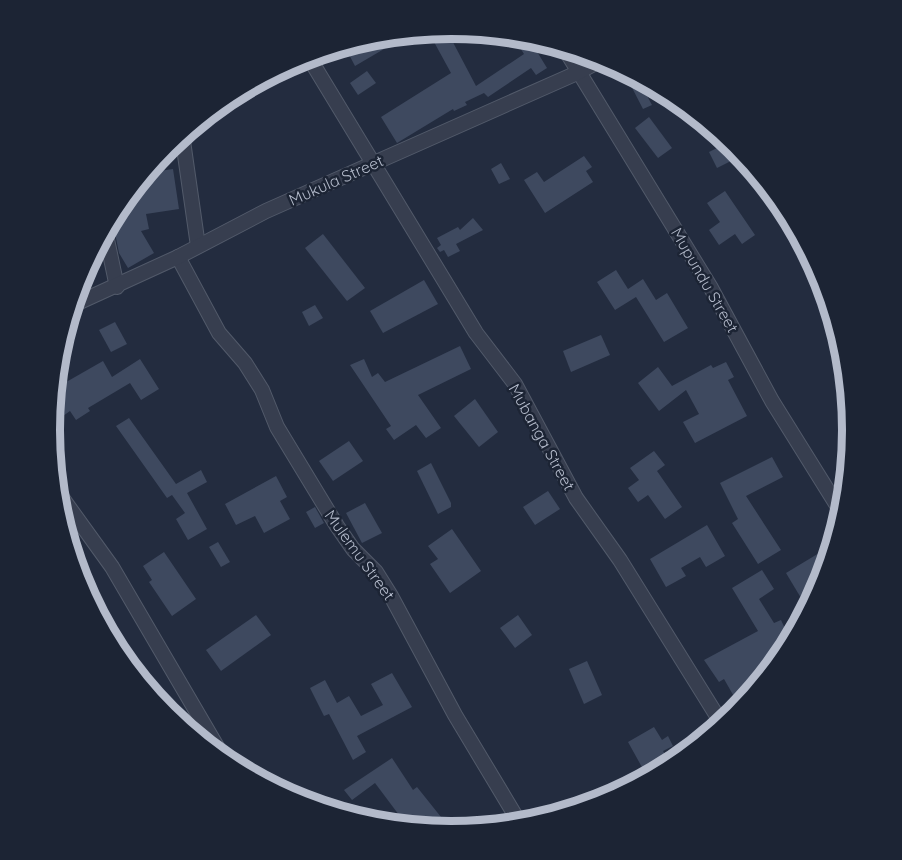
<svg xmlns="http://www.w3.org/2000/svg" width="902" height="860" viewBox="0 0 902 860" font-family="Quicksand,sans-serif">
	<rect width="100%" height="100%" fill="#232c3f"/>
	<g fill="#3e495f">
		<path d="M 446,29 L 476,86 L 524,54 L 512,35 L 538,39 L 543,46 L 536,50 L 547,68 L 536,75 L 531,68 L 488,97 L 484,93 L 465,102 L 467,105 L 454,111 L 453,109 L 397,143 L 381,117 L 451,73 L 428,31 Z"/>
		<path d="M 413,32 L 355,66 L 344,45 L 373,36 Z"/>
		<path d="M 367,71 L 376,83 L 358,95 L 350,83 Z"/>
		<path d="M 634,75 L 653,85 L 644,90 L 652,105 L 643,109 L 627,78 Z"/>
		<path d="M 649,117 L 672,148 L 658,158 L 635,128 Z"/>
		<path d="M 725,144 L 733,160 L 717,168 L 709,152 Z"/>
		<path d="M 584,156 L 592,167 L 586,171 L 593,182 L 545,213 L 524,180 L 537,172 L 544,182 Z"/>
		<path d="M 501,163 L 510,179 L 499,184 L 491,169 Z"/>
		<path d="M 173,169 L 179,209 L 146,214 L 149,229 L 141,231 L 154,253 L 128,268 L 119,253 L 114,228 L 109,222 L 113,215 L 123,212 L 121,202 L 145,173 Z"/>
		<path d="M 725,191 L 755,235 L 742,244 L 735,234 L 719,245 L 709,230 L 720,222 L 707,203 Z"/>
		<path d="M 473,218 L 483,230 L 456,244 L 460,251 L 448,257 L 444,250 L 440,252 L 437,248 L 441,245 L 437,238 L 458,227 L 460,230 Z"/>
		<path d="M 323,234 L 365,288 L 347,301 L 305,248 Z"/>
		<path d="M 616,270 L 628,289 L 643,279 L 656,300 L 667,293 L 688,328 L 664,342 L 636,297 L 615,310 L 597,282 Z"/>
		<path d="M 424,280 L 438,304 L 383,333 L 370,311 Z"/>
		<path d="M 315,305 L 323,318 L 309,326 L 302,312 Z"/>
		<path d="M 115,322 L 127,344 L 111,352 L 99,330 Z"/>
		<path d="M 601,335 L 610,355 L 571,372 L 563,351 Z"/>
		<path d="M 460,346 L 471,369 L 418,395 L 441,428 L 426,438 L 416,425 L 394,440 L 386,429 L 391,426 L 350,365 L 364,359 L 372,377 L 378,373 L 385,382 Z"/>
		<path d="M 140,359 L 159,389 L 141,400 L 130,383 L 88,408 L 90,411 L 76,420 L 70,411 L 63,416 L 53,398 L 54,389 L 103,361 L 112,377 Z"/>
		<path d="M 726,362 L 734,377 L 728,380 L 747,416 L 695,443 L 683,422 L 699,414 L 686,390 L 659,411 L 638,383 L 658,367 L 672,386 L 711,365 L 713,368 Z"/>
		<path d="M 475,399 L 498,432 L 479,447 L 454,416 Z"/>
		<path d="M 129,418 L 176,484 L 201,470 L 207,482 L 187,493 L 207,529 L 188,540 L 176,519 L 185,513 L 172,495 L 167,498 L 116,426 Z"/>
		<path d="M 349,441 L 363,461 L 333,481 L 319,461 Z"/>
		<path d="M 654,451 L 665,465 L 657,471 L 682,507 L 665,519 L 648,495 L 638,502 L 628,488 L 639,480 L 630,468 Z"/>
		<path d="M 772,457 L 783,477 L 746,496 L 781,550 L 758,564 L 732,523 L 738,519 L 720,483 Z"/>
		<path d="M 431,463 L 451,503 L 451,507 L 438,514 L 417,471 Z"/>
		<path d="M 276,476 L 287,497 L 280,501 L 290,519 L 264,533 L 255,516 L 236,525 L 225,504 Z"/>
		<path d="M 548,491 L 560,509 L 535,525 L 523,507 Z"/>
		<path d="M 365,503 L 382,533 L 362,543 L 346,513 Z"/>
		<path d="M 315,507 L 324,523 L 315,528 L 306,512 Z"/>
		<path d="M 707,525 L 725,556 L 706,567 L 700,557 L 681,568 L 686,576 L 666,587 L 650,559 Z"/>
		<path d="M 452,529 L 481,571 L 450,593 L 430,564 L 438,559 L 428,546 Z"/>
		<path d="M 218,542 L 230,562 L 221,567 L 209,547 Z"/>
		<path d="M 834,544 L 821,586 L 801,598 L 786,573 Z"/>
		<path d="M 164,552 L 196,599 L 172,616 L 149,582 L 152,580 L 143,566 Z"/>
		<path d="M 762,570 L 774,589 L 759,599 L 774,623 L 781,620 L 791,641 L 785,653 L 740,707 L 724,679 L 719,682 L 704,660 L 758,631 L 732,588 Z"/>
		<path d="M 256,615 L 271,635 L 221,671 L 206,650 Z"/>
		<path d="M 518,615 L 532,635 L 515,648 L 500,628 Z"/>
		<path d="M 587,661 L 602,695 L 584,704 L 569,669 Z"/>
		<path d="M 392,673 L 412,707 L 357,736 L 366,752 L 353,760 L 329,714 L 324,716 L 310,688 L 325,680 L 337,703 L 349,696 L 361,716 L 383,705 L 371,684 Z"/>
		<path d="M 654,727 L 662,740 L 668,736 L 673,746 L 663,751 L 671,765 L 648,778 L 628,742 Z"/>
		<path d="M 392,758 L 413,790 L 417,787 L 441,817 L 434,822 L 441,831 L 408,827 L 375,783 L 352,800 L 344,790 Z"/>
	</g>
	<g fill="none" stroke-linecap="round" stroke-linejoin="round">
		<g stroke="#525a6a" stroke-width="16">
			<g id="minor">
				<path d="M 563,46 L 711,288 L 772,401 L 843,515"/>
				<path d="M 308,56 L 476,333 L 515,384 L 576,498 L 620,560 L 722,724"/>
				<path d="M 182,134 L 198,246"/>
				<path d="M 105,230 L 117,287"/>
				<path d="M 178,257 L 219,333 L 245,363 L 262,390 L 277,427 L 337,526 L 353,549 L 376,572 L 391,596 L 455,715 L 521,825"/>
				<path d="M 71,306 L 178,257 L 266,211 L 577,73 L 603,59"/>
				<path d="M 55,488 L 112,567 L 226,762"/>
			</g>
		</g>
		<use href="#minor" stroke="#373e4f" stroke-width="14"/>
	</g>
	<g text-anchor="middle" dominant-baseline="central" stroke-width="5" stroke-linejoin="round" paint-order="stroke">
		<g font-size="16" fill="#b3baca" stroke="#1c2434">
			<text transform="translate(336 180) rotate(-24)">Mukula Street</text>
			<text transform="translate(705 280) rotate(60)">Mupundu Street</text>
			<text transform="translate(542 437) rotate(61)">Mubanga Street</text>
			<text transform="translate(360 555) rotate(54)">Mulemu Street</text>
		</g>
	</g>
	<path d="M0 0H902V860H0ZM60 430a391 391 0 1 1 782 0a391 391 0 1 1-782 0Z" fill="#1c2434" fill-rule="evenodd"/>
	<path fill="none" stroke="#b3baca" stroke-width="8" d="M60 430a391 391 0 1 1 782 0a391 391 0 1 1-782 0Z"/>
</svg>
